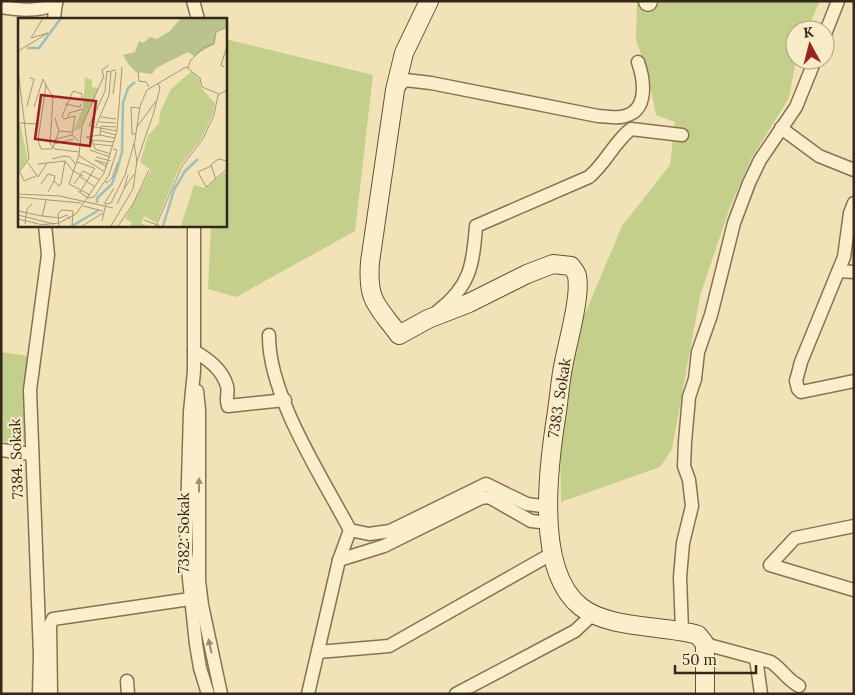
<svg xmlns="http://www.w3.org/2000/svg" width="855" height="695" viewBox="0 0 855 695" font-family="Lora,serif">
	<rect width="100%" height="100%" fill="#f1e2b8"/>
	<g fill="#c4cf8c">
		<path d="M 637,1 L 820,1 L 807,30 L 795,30 L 796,60 L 789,98 L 751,159 L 730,207 L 700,296 L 672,449 L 660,467 L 561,502 L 560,433 L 577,333 L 622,226 L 670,165 L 675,122 L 656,115 L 648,76 L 636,39 Z"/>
		<path d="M 225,39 L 373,75 L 355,231 L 236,297 L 208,289 L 211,225 L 225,225 Z"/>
		<path d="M 1,352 L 28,356 L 26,433 L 25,441 L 17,445 L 1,441 Z"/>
	</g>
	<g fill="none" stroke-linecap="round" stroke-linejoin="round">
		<g stroke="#887152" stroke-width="15">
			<g id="street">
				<path d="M 193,1 L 198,19"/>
				<path d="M 1,7 C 20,10 38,12 56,4"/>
				<path d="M 54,19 L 56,1"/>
				<path d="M 825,34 L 838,1"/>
				<path d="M 395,90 L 405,80 L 431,83 L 598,116 C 606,116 618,119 625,116 C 649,110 644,79 638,62"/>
				<path d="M 781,128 L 819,156 L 854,170"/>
				<path d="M 854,203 L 850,213 L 844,257 L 801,362 L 796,381 L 798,389 L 801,392 L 854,381"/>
				<path d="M 194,225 L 194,371 L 190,412 L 186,551 L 196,644 L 200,668 L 208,694"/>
				<path d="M 839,271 L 854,272"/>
				<path d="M 438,311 C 470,286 473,266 476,226 L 589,177 C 606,163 614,142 631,129 L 682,135"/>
				<path d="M 269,335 C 268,395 322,477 350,530 L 369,534 L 390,531 L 486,484 L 527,504 L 549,507"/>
				<path d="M 194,351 C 208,359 222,369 227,386 C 229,393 225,399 228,406 L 285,400"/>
				<path d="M 197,391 L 199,410 L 199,581 L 202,605 L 221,694"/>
				<path d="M 1,450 L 32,454"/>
				<path d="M 854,526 L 795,538 L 770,565 L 854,590"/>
				<path d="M 339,560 L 384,546 L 481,498 L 489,497 L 531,521 L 550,523"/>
				<path d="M 682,631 L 680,577 L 683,543 L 692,506 L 689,480 L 684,466 L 685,442 L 689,397 L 695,379 L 698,352 L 711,315 L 734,223 L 749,183 L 760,160 L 796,107 L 815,60"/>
				<path d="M 705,644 L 771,662 C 783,670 785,678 799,686"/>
				<path d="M 318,652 L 389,646 L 553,553"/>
				<path d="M 756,658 L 761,694"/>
				<path d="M 127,681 L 128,694"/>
				<path d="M 39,694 L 40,655 L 30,390 L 48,255 L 45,225"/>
				<path d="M 51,694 L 50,625 L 53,619 L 190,599"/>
				<path d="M 308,694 L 339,560 L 350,530"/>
				<path d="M 456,694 L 575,631 L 593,614"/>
			</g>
		</g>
		<g stroke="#695236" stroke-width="20">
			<g id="secondary">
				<path d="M 429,1 L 404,53 L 395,90 L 370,262 C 367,302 377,305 399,335 L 428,319 L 469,303 L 527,274 L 553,264 L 571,266 C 573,269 577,273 577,276 C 581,296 568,341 564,362 C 560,380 559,400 556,418 C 548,469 535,571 581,607 C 609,629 663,625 698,635 L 705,644 L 705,694"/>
				<path d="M 648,1 L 648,2"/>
			</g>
		</g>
		<use href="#street" stroke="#fbefcb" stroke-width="12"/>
		<use href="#secondary" stroke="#fbefcb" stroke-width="18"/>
	</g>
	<defs><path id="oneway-solid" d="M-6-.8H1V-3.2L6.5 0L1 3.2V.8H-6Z" transform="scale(1.25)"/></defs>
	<g fill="#988c72">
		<use href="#oneway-solid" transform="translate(199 485) rotate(-90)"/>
		<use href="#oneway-solid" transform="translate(210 646) rotate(-102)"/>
	</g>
	<g text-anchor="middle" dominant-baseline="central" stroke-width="4" stroke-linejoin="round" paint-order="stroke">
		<g font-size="15" fill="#352819" stroke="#f8ecc8">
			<text transform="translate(559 398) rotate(-81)">7383. Sokak</text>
			<text transform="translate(16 459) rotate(-92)">7384. Sokak</text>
			<text transform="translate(183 533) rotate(-90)">7382: Sokak</text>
		</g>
	</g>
	<g transform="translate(18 18)">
		<rect width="209" height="209" fill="#f1e2b8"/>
		<path d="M 174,53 L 182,62 L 183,70 L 197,85 L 195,96 L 184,120 L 162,148 L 138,205 L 126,198 L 123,205 L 130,208 L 112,208 L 114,204 L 107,201 L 133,152 L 122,144 L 130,118 L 141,105 L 142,94 L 153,71 ZM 67,59 L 74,62 L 74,69 L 81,70 L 62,111 L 55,113 L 65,90 ZM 2,106 L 10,143 L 0,154 L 0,107 ZM 209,153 L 209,208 L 163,208 L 176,167 L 187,170 Z" fill="#c4cf8c"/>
		<path d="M 163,0 L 209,0 L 209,9 L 198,13 L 196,26 L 176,38 L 170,34 L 138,50 L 134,56 L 118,54 L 110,46 L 105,37 L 117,34 L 121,23 L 125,25 L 132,19 L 139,21 L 152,13 Z" fill="#bac28d"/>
		<path fill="none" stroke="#9ec0b7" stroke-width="2.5" d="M 9,30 L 21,30 L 43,0M 79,185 L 79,180 L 94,166 L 99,152 L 104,134 L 105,85 L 110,70 L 117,64M 54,208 L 81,192M 145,208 L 156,172 L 167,153 L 180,141"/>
		<path fill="none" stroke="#a69878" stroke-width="1" d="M 0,33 L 30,15 L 13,20 L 25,0M 206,49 L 203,47 L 209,28M 170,50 L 172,43 L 186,29 L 196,26 L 198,14 L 209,9M 0,53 L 11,141 L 0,155M 92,54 L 89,53 L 87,73 L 71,108 L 99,113M 120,54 L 121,63 L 128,64 L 131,69M 86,61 L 84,52 L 91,47M 27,66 L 35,79 L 32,126 L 37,131 L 61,134M 95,76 L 98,54M 47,86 L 62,89 L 63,86M 9,88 L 16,61 L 12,60M 16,89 L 25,61 L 28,67 L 20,122 L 23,131 L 34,131 L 41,113M 50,99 L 51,95 L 65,91M 83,99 L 98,101M 37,100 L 41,113 L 54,114M 81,104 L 98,105M 1,105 L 21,106M 78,108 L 91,77 L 93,53 L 98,52M 119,109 L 138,83M 83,113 L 98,117M 118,116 L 114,116 L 113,89 L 121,90M 82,117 L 83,108 L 98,109M 68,119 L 74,122 L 77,131 L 93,136M 68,119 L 82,117 L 97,120M 38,121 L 54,117M 74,122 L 96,124M 61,123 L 54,117 L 57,98 L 46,101 L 44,98 L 55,73 L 64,76 L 64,82M 36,126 L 56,121M 76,126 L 95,128M 72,132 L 92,139M 60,137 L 87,154M 78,139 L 93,143M 34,141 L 46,138 L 52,139 L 58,147M 59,144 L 76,150M 10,145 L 20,159 L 29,145M 20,146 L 47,143M 118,146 L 135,97 L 142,70 L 140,65M 193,148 L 180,154 L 188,169 L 209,151M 89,149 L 77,142 L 90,146M 2,154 L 6,163 L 18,158M 110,157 L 106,171 L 116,156M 61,158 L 77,169M 198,162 L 193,147 L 200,141 L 209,143M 87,163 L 89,165 L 94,160 L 100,144M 23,166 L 30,156 L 37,158 L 36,163M 56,166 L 65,153 L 82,162M 60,173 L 70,180 L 76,179 L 91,157 L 99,132 L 95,131M 30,174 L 36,163 L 41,168 L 43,166 L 47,143 L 55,153 L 65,158M 62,174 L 77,150M 0,176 L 42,178 L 95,190M 72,177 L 51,166 L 61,137 L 64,108 L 85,60M 0,179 L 63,185M 86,186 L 96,170M 99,186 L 106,171M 65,188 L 85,193M 44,192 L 55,193 L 54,208M 0,193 L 24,198M 0,197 L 36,206M 25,198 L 42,200 L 49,197 L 52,201M 24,199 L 28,182M 0,201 L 21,206M 126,202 L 142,208M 84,203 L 88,186 L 93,185 L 107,157 L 117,122 L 122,88 L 129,72 L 168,49 L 182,60 L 184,69 L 201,76M 7,206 L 9,191 L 14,186M 21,207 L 41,205 L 58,196 L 86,155 L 99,113 L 104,49M 41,208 L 40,196 L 44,192M 64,208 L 85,195M 93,208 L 115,171 L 119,143 L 116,126M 100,208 L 115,186 L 131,152M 138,208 L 164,148 L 185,121 L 196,97 L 200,77 L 209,72"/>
		<path fill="#9b221e" fill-opacity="0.15" stroke="#9b221e" stroke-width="2.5" d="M 23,77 L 78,83 L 72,128 L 17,121 Z"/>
		<rect width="209" height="209" fill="none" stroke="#352819" stroke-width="2.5"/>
	</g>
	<rect width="855" height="695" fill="none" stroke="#352819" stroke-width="5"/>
	<g transform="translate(810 45) rotate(353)"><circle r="24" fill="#f8ecc8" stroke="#aa9e82"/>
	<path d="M0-4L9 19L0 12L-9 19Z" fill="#9b221e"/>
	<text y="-8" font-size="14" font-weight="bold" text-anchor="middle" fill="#352819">K</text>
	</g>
	<path d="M675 665v8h81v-8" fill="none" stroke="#352819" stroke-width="2.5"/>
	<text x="682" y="665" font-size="15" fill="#352819" stroke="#f8ecc8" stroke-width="4" paint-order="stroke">50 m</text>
</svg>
